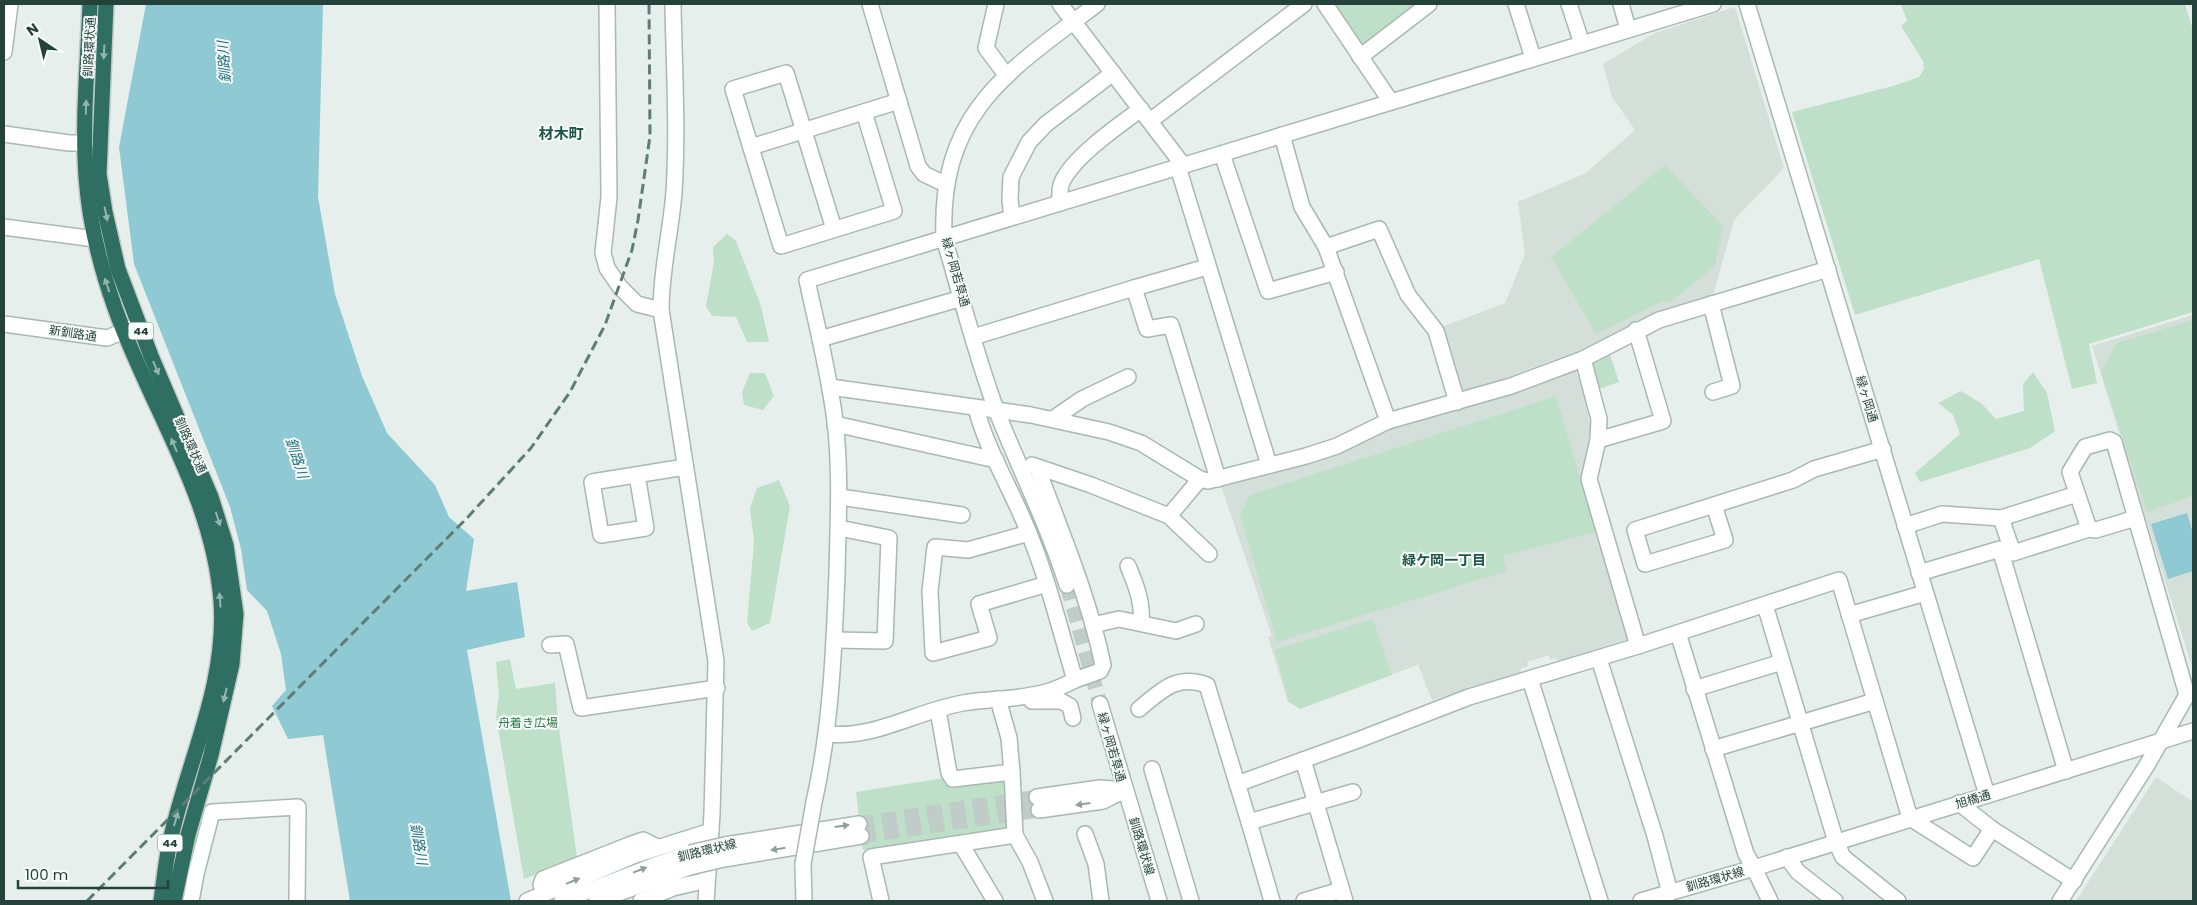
<svg xmlns="http://www.w3.org/2000/svg" width="2197" height="905" viewBox="0 0 2197 905" font-family="Poppins,'Noto Sans JP',sans-serif">
	<rect width="100%" height="100%" fill="#e6efeb"/>
	<g fill="#d4dfda">
		<path d="M 1735,7 L 1784,168 L 1734,220 L 1713,296 L 1640,320 L 1582,349 L 1463,394 L 1442,327 L 1505,303 L 1525,254 L 1518,202 L 1586,173 L 1635,130 L 1612,97 L 1603,64 L 1655,33 Z"/>
		<path d="M 2193,315 L 2193,670 L 2092,346 Z"/>
		<path d="M 1575,370 L 1584,390 L 1590,427 L 1587,457 L 1582,474 L 1628,636 L 1626,640 L 1558,661 L 1556,658 L 1550,660 L 1549,655 L 1527,662 L 1528,666 L 1520,669 L 1521,672 L 1432,700 L 1418,665 L 1302,707 L 1288,702 L 1268,637 L 1272,636 L 1220,483 L 1383,428 Z"/>
		<path d="M 2156,777 L 2193,802 L 2193,901 L 2076,901 Z"/>
	</g>
	<g fill="#bfe0c8">
		<path d="M 1333,4 L 1415,4 L 1417,7 L 1364,48 Z"/>
		<path d="M 1901,4 L 2185,4 L 2193,30 L 2193,312 L 2089,344 L 2097,383 L 2072,389 L 2039,259 L 1855,315 L 1792,112 L 1893,86 L 1919,77 L 1924,69 L 1923,61 L 1901,26 L 1907,21 Z"/>
		<path d="M 1665,165 L 1723,226 L 1715,266 L 1669,303 L 1663,301 L 1596,334 L 1551,257 Z"/>
		<path d="M 727,234 L 736,241 L 761,306 L 769,342 L 747,342 L 736,317 L 712,316 L 706,306 L 714,262 L 713,247 Z"/>
		<path d="M 2193,320 L 2193,496 L 2147,512 L 2101,372 L 2117,343 Z"/>
		<path d="M 1609,352 L 1619,382 L 1596,390 L 1589,368 L 1592,361 Z"/>
		<path d="M 2033,372 L 2047,393 L 2055,431 L 2030,448 L 1920,482 L 1915,473 L 1960,434 L 1953,415 L 1938,403 L 1961,391 L 1981,403 L 1996,419 L 2024,411 L 2023,384 Z"/>
		<path d="M 750,373 L 765,373 L 774,396 L 763,410 L 744,405 L 742,392 Z"/>
		<path d="M 1556,396 L 1596,532 L 1503,556 L 1507,571 L 1277,642 L 1240,515 L 1250,495 Z"/>
		<path d="M 779,480 L 790,506 L 770,623 L 752,631 L 747,622 L 754,542 L 750,508 L 757,488 Z"/>
		<path d="M 1373,619 L 1392,675 L 1300,709 L 1289,702 L 1275,650 Z"/>
		<path d="M 510,659 L 516,689 L 555,683 L 558,721 L 577,858 L 524,879 L 496,717 L 499,695 L 496,662 Z"/>
		<path d="M 1005,777 L 1008,831 L 863,850 L 856,792 L 944,778 Z"/>
	</g>
	<g fill="#8ec9d4">
		<path d="M 146,4 L 323,4 L 318,197 L 335,294 L 362,376 L 387,433 L 435,485 L 449,517 L 474,539 L 466,591 L 517,582 L 525,637 L 467,650 L 511,901 L 350,901 L 323,735 L 288,739 L 272,706 L 286,690 L 281,654 L 267,611 L 247,590 L 241,549 L 230,507 L 134,264 L 119,147 Z"/>
		<path d="M 2187,513 L 2193,533 L 2193,571 L 2168,579 L 2151,524 Z"/>
	</g>
	<g fill="none" stroke-linecap="round" stroke-linejoin="round">
		<g stroke="#bfccc8" stroke-width="15" stroke-dasharray="15 8" stroke-linecap="butt">
			<path d="M 1067,585 L 1100,704"/>
			<path d="M 859,824 L 1037,797"/>
			<path d="M 861,836 L 1039,810"/>
		</g>
		<g stroke="#a8b8b2" stroke-width="18">
			<g id="minor">
				<path d="M 607,4 L 609,197 L 603,253 L 607,268 L 620,287 L 637,304 L 661,310"/>
				<path d="M 673,4 C 674,66 678,129 674,192 C 671,231 661,270 661,310 L 716,661 L 712,814 L 706,901"/>
				<path d="M 870,4 L 918,166 L 924,174 L 947,185"/>
				<path d="M 996,4 L 986,48 L 1006,75"/>
				<path d="M 1060,4 L 1183,165"/>
				<path d="M 1325,4 L 1391,102"/>
				<path d="M 1516,4 L 1533,58"/>
				<path d="M 1569,4 L 1582,44"/>
				<path d="M 1621,4 L 1628,29"/>
				<path d="M 1747,4 L 1987,795"/>
				<path d="M 4,52 L 10,4"/>
				<path d="M 1360,57 L 1429,4"/>
				<path d="M 1150,121 L 1304,4"/>
				<path d="M 4,134 L 69,143 L 86,143"/>
				<path d="M 1282,135 L 1302,207 L 1326,247 L 1388,421"/>
				<path d="M 751,147 L 899,101"/>
				<path d="M 1222,154 L 1268,291 L 1336,272"/>
				<path d="M 1178,167 L 1269,465"/>
				<path d="M 1060,203 C 1060,195 1059,187 1063,180 C 1076,155 1118,126 1141,109"/>
				<path d="M 1012,217 L 1010,200 L 1011,177 L 1029,142 L 1046,124 L 1113,73"/>
				<path d="M 4,227 L 95,239"/>
				<path d="M 834,229 L 786,73 L 733,89 L 781,246 L 894,211 L 864,112"/>
				<path d="M 1326,247 L 1379,229 L 1408,295 L 1436,331 L 1457,402"/>
				<path d="M 1134,288 L 1207,267"/>
				<path d="M 1711,304 L 1732,386 L 1713,392"/>
				<path d="M 4,324 L 107,338 L 139,325"/>
				<path d="M 973,337 L 1134,288 L 1147,329 L 1171,325 L 1218,479"/>
				<path d="M 820,339 L 962,298"/>
				<path d="M 1583,359 L 1599,419 L 1598,440 L 1589,479 L 1638,646"/>
				<path d="M 830,387 L 1031,415 L 1109,432 L 1141,443 L 1200,479 L 1208,481 L 1306,456 L 1337,446 L 1388,421 L 1511,386 L 1583,359 L 1659,320 L 1828,269"/>
				<path d="M 976,408 C 987,451 1012,490 1028,531 C 1048,579 1060,630 1075,680 L 1100,671 L 1103,665 C 1089,597 1061,532 1037,467"/>
				<path d="M 1053,419 L 1082,399 L 1128,377"/>
				<path d="M 835,424 L 996,460"/>
				<path d="M 1598,440 L 1663,421 L 1636,330"/>
				<path d="M 1032,465 L 1091,485 L 1169,516 L 1209,554"/>
				<path d="M 637,475 L 646,528 L 601,535 L 592,482 L 685,467"/>
				<path d="M 840,497 L 962,515"/>
				<path d="M 1714,505 L 1725,540 L 1645,564 L 1635,530 L 1793,480 L 1814,469 L 1883,449"/>
				<path d="M 1169,516 L 1200,479"/>
				<path d="M 2001,518 L 2013,553 L 2089,529 L 2070,472 L 2085,447 L 2110,440 L 2114,442 L 2187,695 L 2147,765 L 2060,901"/>
				<path d="M 1905,526 L 1942,514 L 2001,518 L 2077,494"/>
				<path d="M 2089,529 L 2096,530 L 2136,518"/>
				<path d="M 1029,533 L 968,550 L 935,547 L 930,591 L 933,653 L 989,638 L 979,604 L 1047,584"/>
				<path d="M 1128,566 C 1136,585 1143,602 1141,623"/>
				<path d="M 1919,573 L 2000,549 L 2066,771"/>
				<path d="M 1067,585 C 1048,525 1020,470 997,412 C 976,356 961,296 944,238 C 939,112 1007,72 1097,4"/>
				<path d="M 1765,605 L 1836,842 L 1843,857 L 1898,901"/>
				<path d="M 1849,615 L 1925,593"/>
				<path d="M 1093,625 L 1119,619 L 1176,631 L 1196,624"/>
				<path d="M 1678,633 L 1746,854 L 1754,868 L 2193,731"/>
				<path d="M 835,640 L 885,641 L 889,538 L 839,528"/>
				<path d="M 550,645 L 566,644 L 581,708 L 717,688"/>
				<path d="M 1599,659 L 1655,836 L 1670,893"/>
				<path d="M 1530,679 L 1600,901"/>
				<path d="M 1694,689 L 1782,662"/>
				<path d="M 1029,697 L 1032,701 L 1061,701 L 1070,706 L 1073,718"/>
				<path d="M 998,699 L 1009,738 L 1012,772"/>
				<path d="M 1100,704 L 1159,901"/>
				<path d="M 1139,709 C 1162,690 1176,674 1207,685 L 1249,822 L 1353,792"/>
				<path d="M 827,734 C 876,739 916,711 963,703 C 992,698 1022,700 1050,691 C 1059,688 1067,684 1075,680"/>
				<path d="M 1713,749 L 1875,701"/>
				<path d="M 1303,760 L 1345,901"/>
				<path d="M 1152,769 L 1191,901"/>
				<path d="M 1237,784 L 1358,740 L 1469,697 L 1638,646 L 1839,580 L 1910,818 L 1973,858 L 1992,829"/>
				<path d="M 1037,797 L 1100,788 L 1125,790"/>
				<path d="M 814,802 C 831,727 834,650 837,573 C 838,522 841,472 835,421 C 829,373 817,327 807,280 L 1713,4"/>
				<path d="M 1959,803 L 1992,829 L 2074,881"/>
				<path d="M 1039,810 L 1103,801 L 1125,790"/>
				<path d="M 1249,822 L 1272,901"/>
				<path d="M 1085,834 L 1096,864 L 1101,901"/>
				<path d="M 1015,835 L 1030,862 L 1045,901"/>
				<path d="M 961,844 L 995,901"/>
				<path d="M 725,845 L 859,824"/>
				<path d="M 1787,857 L 1798,872 L 1835,901"/>
				<path d="M 724,859 L 861,836"/>
				<path d="M 803,864 L 804,901"/>
				<path d="M 541,885 L 543,879 L 629,845 L 643,840 L 657,847"/>
				<path d="M 191,901 L 196,874 L 212,812 L 298,807 L 297,901"/>
				<path d="M 527,901 L 635,855 L 711,831"/>
				<path d="M 562,901 L 658,864 L 690,853"/>
				<path d="M 597,901 L 690,867"/>
				<path d="M 641,901 L 673,888 L 707,880"/>
				<path d="M 881,901 L 871,857 L 1015,835 L 1012,772 L 953,779 L 949,773 L 938,710"/>
				<path d="M 1304,901 L 1341,890"/>
				<path d="M 1641,901 L 1754,868 L 1770,901"/>
			</g>
		</g>
		<g stroke="#c2cac8" stroke-width="18">
			<g id="highway">
				<path d="M 90,4 C 88,61 82,119 86,176 C 89,221 100,266 115,308 C 149,405 213,495 221,601 C 227,684 189,758 171,837 C 166,858 164,880 161,901"/>
				<path d="M 106,4 L 99,174 L 105,212 L 118,269 L 151,356 L 211,497 L 226,545 L 236,614 L 232,664 L 211,755 L 188,835 L 174,901"/>
			</g>
		</g>
		<use href="#minor" stroke="#fff" stroke-width="15"/>
		<use href="#highway" stroke="#2f6f62" stroke-width="15"/>
		<path stroke="#5f7d75" stroke-width="3" stroke-dasharray="10 5" stroke-linecap="butt" d="M 87,901 L 467,518 L 531,448 L 570,392 L 605,325 L 632,250 L 638,220 L 650,136 L 649,4"/>
		<g stroke="#a8b8b2" stroke-width="18" stroke-linecap="butt">
			<g id="minor-bridge">
				<path d="M 690,853 L 725,845"/>
				<path d="M 803,864 L 814,802"/>
				<path d="M 690,867 L 724,859"/>
			</g>
		</g>
		<use href="#minor-bridge" stroke="#fff" stroke-width="15"/>
	</g>
	<defs><path id="oneway-solid" d="M-6-.8H1V-3.2L6.5 0L1 3.2V.8H-6Z" transform="scale(1.25)"/></defs>
	<g fill="#93b5ae">
		<use href="#oneway-solid" transform="translate(104 52) rotate(93)"/>
		<use href="#oneway-solid" transform="translate(86 107) rotate(-89)"/>
		<use href="#oneway-solid" transform="translate(106 214) rotate(79)"/>
		<use href="#oneway-solid" transform="translate(107 285) rotate(-108)"/>
		<use href="#oneway-solid" transform="translate(156 368) rotate(67)"/>
		<use href="#oneway-solid" transform="translate(174 445) rotate(-114)"/>
		<use href="#oneway-solid" transform="translate(218 519) rotate(73)"/>
		<use href="#oneway-solid" transform="translate(220 600) rotate(-95)"/>
		<use href="#oneway-solid" transform="translate(225 695) rotate(103)"/>
		<use href="#oneway-solid" transform="translate(176 819) rotate(-74)"/>
	</g>
	<g fill="#92a09c">
		<use href="#oneway-solid" transform="translate(1083 804) rotate(172)"/>
		<use href="#oneway-solid" transform="translate(842 826) rotate(-8)"/>
		<use href="#oneway-solid" transform="translate(778 849) rotate(171)"/>
		<use href="#oneway-solid" transform="translate(640 870) rotate(-21)"/>
		<use href="#oneway-solid" transform="translate(573 881) rotate(-22)"/>
	</g>
	<g text-anchor="middle" dominant-baseline="central" stroke-width="4" stroke-linejoin="round" paint-order="stroke">
		<g fill="#f7fbf9" stroke="#637a73" stroke-width="1">
			<rect x="128.5" y="322.5" width="25" height="17" rx="4"/>
			<rect x="157.5" y="834.5" width="25" height="17" rx="4"/>
		</g>
		<g font-size="11" font-weight="bold" fill="#24423a">
			<text x="141" y="331">44</text>
			<text x="170" y="843">44</text>
		</g>
		<g font-size="12" fill="#24423a" stroke="#f7fbf9">
			<text transform="translate(89 47) rotate(-87)">釧路環状通</text>
			<text transform="translate(956 272) rotate(74)">緑ヶ岡若草通</text>
			<text transform="translate(73 333) rotate(8)">新釧路通</text>
			<text transform="translate(1867 399) rotate(73)">緑ヶ岡通</text>
			<text transform="translate(191 445) rotate(66)">釧路環状通</text>
			<text transform="translate(1112 747) rotate(74)">緑ヶ岡若草通</text>
			<text transform="translate(1973 799) rotate(-17)">旭橋通</text>
			<text transform="translate(1142 846) rotate(73)">釧路環状線</text>
			<text transform="translate(707 850) rotate(-14)">釧路環状線</text>
			<text transform="translate(1715 879) rotate(-16)">釧路環状線</text>
		</g>
		<g font-size="12" fill="#2d7a4b" stroke="#f7fbf9">
			<text x="528" y="722">舟着き広場</text>
		</g>
		<g font-size="14" font-style="italic" fill="#1c6f80" stroke="#f7fbf9">
			<text transform="translate(224 62) rotate(-94)">釧路川</text>
			<text transform="translate(297 458) rotate(71)">釧路川</text>
			<text transform="translate(419 844) rotate(80)">釧路川</text>
		</g>
		<g font-size="14" font-weight="bold" fill="#1f5548" stroke="#f7fbf9">
			<text x="1444" y="560">緑ケ岡一丁目</text>
		</g>
		<g font-size="15" font-weight="bold" fill="#1f5548" stroke="#f7fbf9">
			<text x="561" y="133">材木町</text>
		</g>
	</g>
	<rect width="2197" height="905" fill="none" stroke="#24423a" stroke-width="10"/>
	<g transform="translate(40 40) rotate(325)" stroke="#f7fbf9" stroke-width="4" paint-order="stroke">
	<path d="M0-4L9 19L0 12L-9 19Z" fill="#24423a"/>
	<text y="-8" font-size="14" font-weight="bold" text-anchor="middle" fill="#24423a">N</text>
	</g>
	<path d="M18 880v8h150v-8" fill="none" stroke="#24423a" stroke-width="2.5"/>
	<text x="25" y="880" font-size="15" fill="#24423a" stroke="#f7fbf9" stroke-width="4" paint-order="stroke">100 m</text>
</svg>
